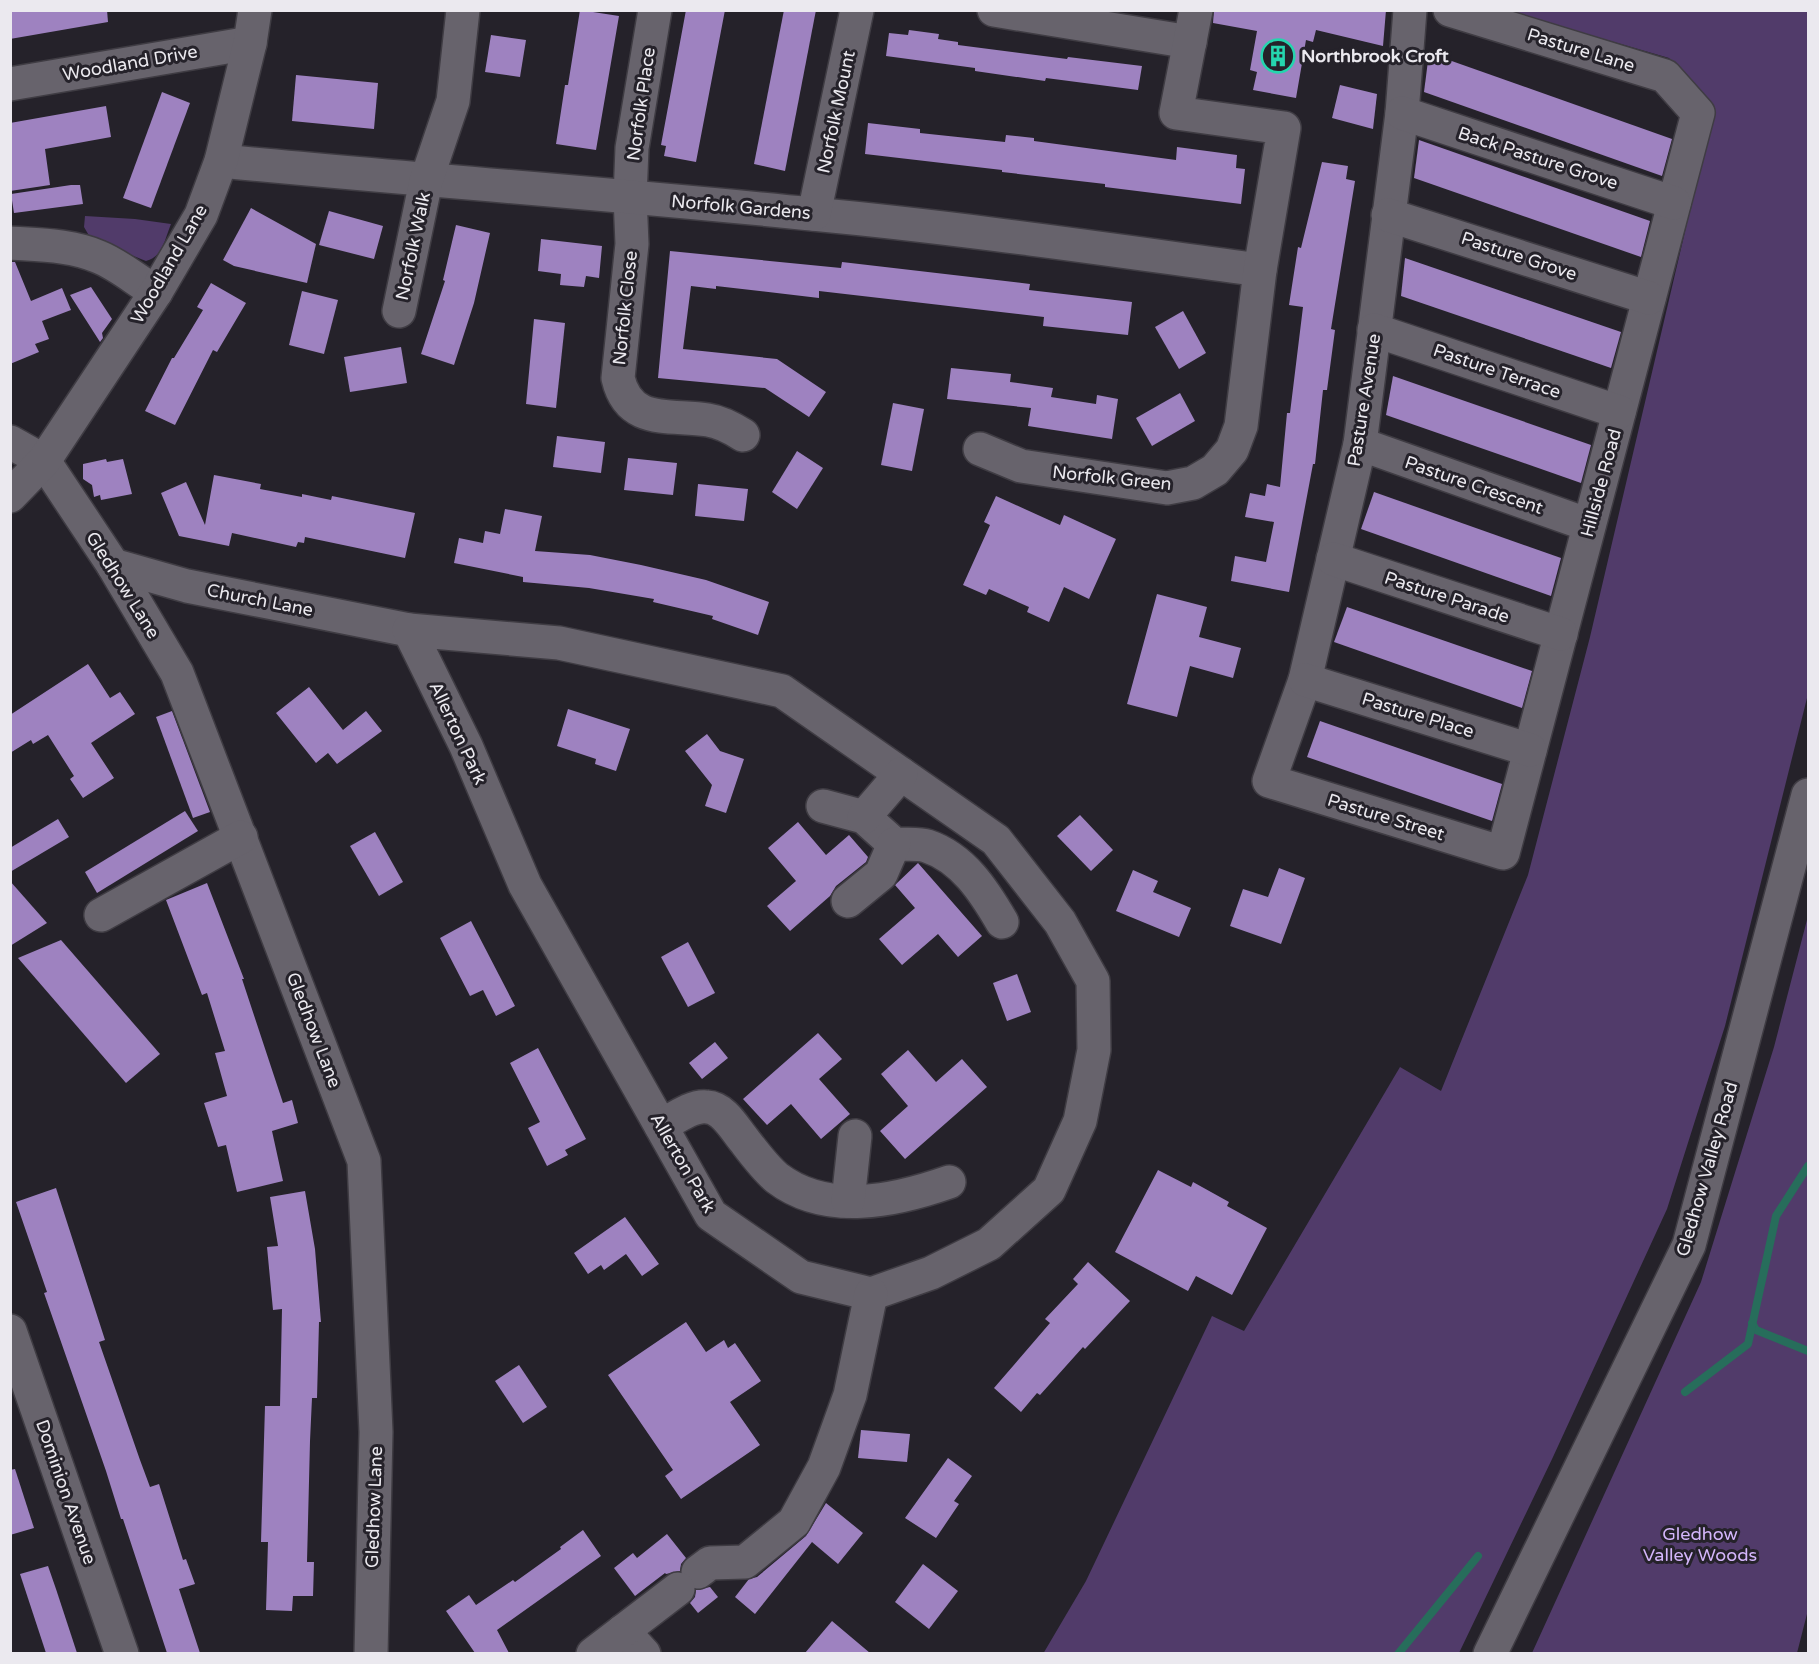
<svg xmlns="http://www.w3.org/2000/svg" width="1819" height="1664" viewBox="0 0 1819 1664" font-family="'Varela Round',sans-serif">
	<rect width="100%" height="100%" fill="#25222a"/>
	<g fill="#513b6a">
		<path d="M 1507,11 L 1808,11 L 1808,694 L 1725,1026 L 1667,1209 L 1553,1457 L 1459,1653 L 1043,1654 L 1086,1581 L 1212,1316 L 1244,1331 L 1400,1067 L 1441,1091 L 1528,875 L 1590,637 L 1713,112 L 1669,58 Z"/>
		<path d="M 85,216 L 135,219 L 171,224 C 165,238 163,257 146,261 L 91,239 L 84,227 Z"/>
		<path d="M 1808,916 L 1808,1610 L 1797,1653 L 1532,1653 L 1701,1282 L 1774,1047 Z"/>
	</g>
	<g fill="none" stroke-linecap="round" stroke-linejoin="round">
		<g stroke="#276d5b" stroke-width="8">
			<path d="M 1752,1323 L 1756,1330 L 1808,1351"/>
			<path d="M 1685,1392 L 1748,1344 L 1776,1216 L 1808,1166"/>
			<path d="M 1398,1654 L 1478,1556"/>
		</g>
	</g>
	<g fill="#9e82c0">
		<path d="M 10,10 L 107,10 L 108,22 L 10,39 Z"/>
		<path d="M 580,10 L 619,16 L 596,150 L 556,144 L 565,85 L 568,85 Z"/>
		<path d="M 686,10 L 725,10 L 696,162 L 664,156 L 666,146 L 661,145 Z"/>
		<path d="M 784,10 L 816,10 L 785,171 L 754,164 Z"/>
		<path d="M 1214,10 L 1386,10 L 1383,46 L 1316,30 L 1313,42 L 1306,40 L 1296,98 L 1253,90 L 1257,72 L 1250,70 L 1257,31 L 1213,23 Z"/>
		<path d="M 909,30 L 939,34 L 938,39 L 958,42 L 958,45 L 1067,59 L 1068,57 L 1142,66 L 1138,90 L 1046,78 L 1045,81 L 975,71 L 975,68 L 886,56 L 889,33 L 908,35 Z"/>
		<path d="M 491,35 L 526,40 L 520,77 L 485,72 Z"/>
		<path d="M 1429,53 L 1672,139 L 1662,176 L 1424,92 Z"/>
		<path d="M 296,75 L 378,83 L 374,129 L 292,121 Z"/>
		<path d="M 1340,85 L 1377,94 L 1373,129 L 1332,118 Z"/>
		<path d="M 162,92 L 190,103 L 151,208 L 123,198 Z"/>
		<path d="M 106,106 L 111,137 L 45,149 L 50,185 L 10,191 L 10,123 Z"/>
		<path d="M 868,123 L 920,129 L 920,133 L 1005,142 L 1006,135 L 1034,138 L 1034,141 L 1176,160 L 1177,147 L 1237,155 L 1236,168 L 1245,169 L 1241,204 L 1105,187 L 1105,184 L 1002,172 L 1002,170 L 865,154 Z"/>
		<path d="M 1419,140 L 1650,221 L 1641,257 L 1414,178 Z"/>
		<path d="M 1322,162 L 1348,166 L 1346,179 L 1355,181 L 1331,329 L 1335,330 L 1327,390 L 1323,390 L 1315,464 L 1313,464 L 1289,592 L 1231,581 L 1235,556 L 1266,562 L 1274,522 L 1245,517 L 1250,493 L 1265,496 L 1267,484 L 1280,487 L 1287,413 L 1290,413 L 1303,307 L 1289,305 L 1298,247 L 1301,248 Z"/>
		<path d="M 71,185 L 80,185 L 83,204 L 14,213 L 11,194 Z"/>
		<path d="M 251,208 L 316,244 L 307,283 L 234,266 L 223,260 Z"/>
		<path d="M 329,211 L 383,226 L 374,259 L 319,245 Z"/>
		<path d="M 456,225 L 490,233 L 474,303 L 454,365 L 421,354 L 445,281 L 443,280 Z"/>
		<path d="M 541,239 L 602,246 L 599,278 L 586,276 L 584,287 L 560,285 L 561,274 L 538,271 Z"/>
		<path d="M 670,251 L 841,268 L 842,262 L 1030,284 L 1029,290 L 1132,302 L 1128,335 L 1043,326 L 1044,317 L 819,291 L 819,298 L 716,286 L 716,289 L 691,286 L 683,349 L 777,359 L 826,392 L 809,417 L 765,388 L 658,378 Z"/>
		<path d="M 1405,258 L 1621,332 L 1611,368 L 1401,296 Z"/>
		<path d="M 10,262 L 15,262 L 31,301 L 62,288 L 71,310 L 42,321 L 49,339 L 35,344 L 39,352 L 10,364 Z"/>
		<path d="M 211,283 L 246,303 L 217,352 L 213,350 L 175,425 L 145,411 L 172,358 L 174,358 L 203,310 L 197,307 Z"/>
		<path d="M 91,287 L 112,319 L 102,333 L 103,338 L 100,342 L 70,295 Z"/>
		<path d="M 302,291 L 338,300 L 324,354 L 289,345 Z"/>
		<path d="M 1183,311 L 1206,353 L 1179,369 L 1155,327 Z"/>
		<path d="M 534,319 L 565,323 L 556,408 L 526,404 Z"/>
		<path d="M 401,347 L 407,383 L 350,392 L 344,357 Z"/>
		<path d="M 951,368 L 1011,374 L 1010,382 L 1053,388 L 1051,397 L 1096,404 L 1097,395 L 1118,399 L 1112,439 L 1028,426 L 1031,408 L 947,399 Z"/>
		<path d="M 1393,376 L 1591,445 L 1581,483 L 1386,415 Z"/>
		<path d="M 1180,393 L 1195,421 L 1152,446 L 1136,418 Z"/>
		<path d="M 893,403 L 924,409 L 912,471 L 881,465 Z"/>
		<path d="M 557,436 L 605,442 L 601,473 L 553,467 Z"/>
		<path d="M 797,451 L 823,468 L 797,509 L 772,492 Z"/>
		<path d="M 628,458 L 677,463 L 673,495 L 624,490 Z"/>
		<path d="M 106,459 L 107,462 L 123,459 L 132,494 L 101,500 L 100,495 L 94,497 L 92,485 L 83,479 L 83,464 Z"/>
		<path d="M 214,475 L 261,484 L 260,489 L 302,497 L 302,494 L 331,500 L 332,496 L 415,513 L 405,558 L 305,537 L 304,543 L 298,542 L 296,547 L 232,533 L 229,546 L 179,536 L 161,493 L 186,482 L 205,525 Z"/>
		<path d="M 698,484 L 748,489 L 744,521 L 695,516 Z"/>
		<path d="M 1374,492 L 1561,558 L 1551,596 L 1361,529 Z"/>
		<path d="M 996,496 L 1060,525 L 1064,515 L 1116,539 L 1089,599 L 1064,587 L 1049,622 L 1027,612 L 1029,607 L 989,589 L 986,595 L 963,585 L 990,525 L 984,522 Z"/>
		<path d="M 505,509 L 542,516 L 535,551 L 590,555 L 641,565 L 706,580 L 769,602 L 758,635 L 712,619 L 713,616 L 653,602 L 654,599 L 589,588 L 523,582 L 523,577 L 454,563 L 459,538 L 483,543 L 485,531 L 500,534 Z"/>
		<path d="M 1157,594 L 1207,607 L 1199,637 L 1241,648 L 1233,678 L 1190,666 L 1177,717 L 1127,704 Z"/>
		<path d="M 1347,607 L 1532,671 L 1522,708 L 1334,642 Z"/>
		<path d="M 88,664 L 110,698 L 120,692 L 135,714 L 91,743 L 114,778 L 83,798 L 70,779 L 74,776 L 48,735 L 33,744 L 31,740 L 10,753 L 10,715 Z"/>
		<path d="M 309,687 L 343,730 L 366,711 L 382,731 L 337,764 L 328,753 L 316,763 L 276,713 Z"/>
		<path d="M 568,709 L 630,729 L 616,771 L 595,764 L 596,759 L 557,746 Z"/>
		<path d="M 172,711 L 210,812 L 193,818 L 156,717 Z"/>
		<path d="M 1320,721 L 1502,784 L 1492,821 L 1307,757 Z"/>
		<path d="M 707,734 L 720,751 L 744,759 L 726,813 L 705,806 L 712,785 L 685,751 Z"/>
		<path d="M 185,811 L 198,831 L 97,893 L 85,872 Z"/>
		<path d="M 1080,815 L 1113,850 L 1091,871 L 1057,836 Z"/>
		<path d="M 58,819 L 69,837 L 10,872 L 10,848 Z"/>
		<path d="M 798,822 L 826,855 L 849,835 L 868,857 L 866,862 L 836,886 L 830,896 L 790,931 L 767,906 L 796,881 L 768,848 Z"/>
		<path d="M 375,832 L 403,882 L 379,896 L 350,846 Z"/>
		<path d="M 918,863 L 982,936 L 958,957 L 938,934 L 902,965 L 879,939 L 915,908 L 895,885 Z"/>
		<path d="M 1279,868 L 1305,878 L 1281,944 L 1230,926 L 1243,889 L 1268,897 Z"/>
		<path d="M 1133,870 L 1158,881 L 1153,892 L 1191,908 L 1179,937 L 1116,911 Z"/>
		<path d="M 10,881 L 47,923 L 10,946 Z"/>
		<path d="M 207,883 L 244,979 L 242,979 L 283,1103 L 292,1100 L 298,1123 L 272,1131 L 283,1181 L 237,1192 L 226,1145 L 218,1147 L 204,1103 L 227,1096 L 215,1053 L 225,1051 L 207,993 L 202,995 L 166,900 Z"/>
		<path d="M 471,921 L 515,1006 L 496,1016 L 483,990 L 470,996 L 440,938 Z"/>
		<path d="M 61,940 L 160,1054 L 126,1083 L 18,958 Z"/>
		<path d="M 688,942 L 715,993 L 688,1007 L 661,957 Z"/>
		<path d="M 1017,974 L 1031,1012 L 1007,1021 L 993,983 Z"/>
		<path d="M 818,1033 L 842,1059 L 819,1079 L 850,1114 L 821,1139 L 791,1104 L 767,1125 L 743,1099 Z"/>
		<path d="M 715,1042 L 728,1058 L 702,1079 L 689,1063 Z"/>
		<path d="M 538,1048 L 586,1139 L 565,1150 L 568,1155 L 547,1166 L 528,1128 L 540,1122 L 510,1063 Z"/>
		<path d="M 908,1050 L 936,1082 L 962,1059 L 987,1087 L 905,1159 L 880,1131 L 908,1106 L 881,1074 Z"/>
		<path d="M 1158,1170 L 1191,1187 L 1193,1182 L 1229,1202 L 1227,1206 L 1267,1228 L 1232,1295 L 1196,1276 L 1188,1291 L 1115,1252 Z"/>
		<path d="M 56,1188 L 105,1340 L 99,1342 L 140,1460 L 150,1487 L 159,1484 L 183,1560 L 186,1559 L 195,1584 L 179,1589 L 200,1653 L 167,1653 L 123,1519 L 121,1519 L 106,1471 L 44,1293 L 47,1292 L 16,1202 Z"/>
		<path d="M 305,1191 L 315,1249 L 321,1322 L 319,1322 L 317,1398 L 312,1398 L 310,1441 L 307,1562 L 314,1562 L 313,1596 L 293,1596 L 292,1611 L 266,1610 L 268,1542 L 261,1542 L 265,1406 L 280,1406 L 282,1309 L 273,1310 L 267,1247 L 278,1246 L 270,1197 Z"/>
		<path d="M 625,1217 L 659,1264 L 642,1276 L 626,1254 L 604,1270 L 601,1265 L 588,1274 L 574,1253 Z"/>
		<path d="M 1088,1262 L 1130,1301 L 1085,1349 L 1083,1347 L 1040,1395 L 1037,1393 L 1021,1412 L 994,1388 L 1050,1323 L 1045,1319 L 1078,1284 L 1073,1279 Z"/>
		<path d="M 686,1322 L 706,1352 L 724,1340 L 728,1348 L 735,1343 L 761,1381 L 730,1402 L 760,1445 L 681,1499 L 665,1476 L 673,1470 L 608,1375 Z"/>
		<path d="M 519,1365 L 547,1407 L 523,1423 L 495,1381 Z"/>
		<path d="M 861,1430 L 910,1434 L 907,1462 L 858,1458 Z"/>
		<path d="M 948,1458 L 972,1476 L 954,1501 L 959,1504 L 936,1538 L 905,1518 Z"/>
		<path d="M 15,1469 L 34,1528 L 10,1535 L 10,1470 Z"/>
		<path d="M 826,1503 L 863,1533 L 838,1564 L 812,1542 L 755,1614 L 735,1597 L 749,1579 L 757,1577 L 806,1536 Z"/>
		<path d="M 583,1530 L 601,1556 L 497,1630 L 509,1653 L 475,1653 L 446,1611 L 469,1595 L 476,1605 L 513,1580 L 515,1582 L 561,1549 L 560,1547 Z"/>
		<path d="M 667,1534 L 686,1558 L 681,1564 L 680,1571 L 666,1574 L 665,1573 L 635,1596 L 614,1568 L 633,1553 L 637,1558 Z"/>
		<path d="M 923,1564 L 958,1591 L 929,1629 L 895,1602 Z"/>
		<path d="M 48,1566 L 56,1589 L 77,1653 L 46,1653 L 20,1574 Z"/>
		<path d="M 710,1587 L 718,1597 L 698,1613 L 690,1603 L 695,1597 L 696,1590 Z"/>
		<path d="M 832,1621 L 870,1653 L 805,1653 Z"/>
	</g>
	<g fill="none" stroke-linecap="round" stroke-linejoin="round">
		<g stroke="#3f3c43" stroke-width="36">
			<g id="minor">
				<path d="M 655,10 L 632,148 L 630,197 L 632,244 L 618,378 C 629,426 670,414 708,420 C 721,422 732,428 743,435"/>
				<path d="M 994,10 L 1190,42"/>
				<path d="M 1410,10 L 1402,113 L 1360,444 L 1305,680 L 1269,781 L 1503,853 L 1698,113 L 1665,76 L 1450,10"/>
				<path d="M 10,84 L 250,43"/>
				<path d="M 1402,113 L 1674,203"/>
				<path d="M 221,161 C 418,180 615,194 812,214 C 962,228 1111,250 1260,270"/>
				<path d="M 814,214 L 857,10"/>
				<path d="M 1388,215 L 1649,298"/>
				<path d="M 10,243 C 40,245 72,245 99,257 C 119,265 137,281 156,292"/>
				<path d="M 399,311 L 426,181 L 453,101 L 463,10"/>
				<path d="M 1374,330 L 1619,412"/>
				<path d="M 10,442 L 44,461 L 113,565 L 177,673 L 364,1161 L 376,1432 L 371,1654"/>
				<path d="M 1360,444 L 1589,525"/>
				<path d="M 980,449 L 1021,466 L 1167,488 L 1193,483 L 1215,470 L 1232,450 L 1241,426 L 1260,270 L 1284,128 L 1176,113 L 1196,10"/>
				<path d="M 10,496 L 44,461 L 156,292 L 201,215 L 221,161 L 250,43 L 255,10"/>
				<path d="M 1333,559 L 1561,634"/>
				<path d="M 113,565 L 187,586 L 409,630"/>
				<path d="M 409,630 L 559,643 L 782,691 L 996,840 L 1060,922 L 1093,981 L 1094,1050 L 1080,1121 L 1049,1190 L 989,1244 L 931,1273 L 871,1294 L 801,1277 L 711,1215 L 525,885 L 466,746 Z"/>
				<path d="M 1305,680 L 1530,750"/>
				<path d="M 823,806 L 864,817 L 894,844 C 904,845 918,843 927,846 C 963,858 984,891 1002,922"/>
				<path d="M 864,817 L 901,774"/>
				<path d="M 848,901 L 881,874 L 894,844"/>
				<path d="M 101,915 L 241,837"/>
				<path d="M 661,1126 C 674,1119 692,1105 707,1107 C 724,1108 734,1128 744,1140 C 754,1153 765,1168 777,1178 C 827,1216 895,1201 949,1182"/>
				<path d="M 848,1201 L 855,1136"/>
				<path d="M 10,1331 L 122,1654"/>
				<path d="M 698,1572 L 710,1563 L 745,1562 L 794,1522 L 824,1467 L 850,1395 L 871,1294"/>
				<path d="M 623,1631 L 644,1654"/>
				<path d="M 593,1654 L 678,1589"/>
				<path d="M 1490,1654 L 1689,1245 L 1808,795"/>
			</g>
		</g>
		<use href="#minor" stroke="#67636c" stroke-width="33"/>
	</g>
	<defs>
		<g id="building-ring" transform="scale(1.725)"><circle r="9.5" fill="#25222a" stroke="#25d5ae" stroke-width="1.5"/><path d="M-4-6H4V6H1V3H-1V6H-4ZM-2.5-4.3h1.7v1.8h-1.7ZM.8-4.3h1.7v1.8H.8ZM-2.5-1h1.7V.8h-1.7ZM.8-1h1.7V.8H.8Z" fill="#25d5ae"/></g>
	</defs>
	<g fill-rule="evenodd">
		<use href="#building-ring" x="1278" y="56"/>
	</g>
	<g text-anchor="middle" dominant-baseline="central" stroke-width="6" stroke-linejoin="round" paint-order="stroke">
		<g font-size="18" fill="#ebe9ef" stroke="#25222a">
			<text transform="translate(1581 50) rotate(17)">Pasture Lane</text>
			<text transform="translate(130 63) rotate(-10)">Woodland Drive</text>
			<text transform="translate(641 104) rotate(-82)">Norfolk Place</text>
			<text transform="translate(836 112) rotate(-78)">Norfolk Mount</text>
			<text transform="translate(1538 158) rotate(18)">Back Pasture Grove</text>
			<text transform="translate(741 207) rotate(5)">Norfolk Gardens</text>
			<text transform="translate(413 246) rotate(-78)">Norfolk Walk</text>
			<text transform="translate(1519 256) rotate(18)">Pasture Grove</text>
			<text transform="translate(169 264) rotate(-60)">Woodland Lane</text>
			<text transform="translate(625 308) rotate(-84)">Norfolk Close</text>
			<text transform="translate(1497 371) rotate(19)">Pasture Terrace</text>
			<text transform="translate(1364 400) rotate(-81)">Pasture Avenue</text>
			<text transform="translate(1112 478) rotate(6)">Norfolk Green</text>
			<text transform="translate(1601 483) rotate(-75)">Hillside Road</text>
			<text transform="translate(1474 485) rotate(19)">Pasture Crescent</text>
			<text transform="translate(123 585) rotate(58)">Gledhow Lane</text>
			<text transform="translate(1447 597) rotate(18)">Pasture Parade</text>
			<text transform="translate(260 600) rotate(11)">Church Lane</text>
			<text transform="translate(1418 715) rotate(17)">Pasture Place</text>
			<text transform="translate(458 733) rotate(65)">Allerton Park</text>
			<text transform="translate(1386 817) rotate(17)">Pasture Street</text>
			<text transform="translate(314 1030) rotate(69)">Gledhow Lane</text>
			<text transform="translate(683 1163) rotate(60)">Allerton Park</text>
			<text transform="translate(1707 1169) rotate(-74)">Gledhow Valley Road</text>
			<text transform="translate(66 1492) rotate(71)">Dominion Avenue</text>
			<text transform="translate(374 1507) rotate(-88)">Gledhow Lane</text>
		</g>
		<g font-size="18" font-weight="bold" fill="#ebe9ef" stroke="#25222a" text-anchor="start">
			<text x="1301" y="56">Northbrook Croft</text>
		</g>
		<g font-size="18" fill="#d4b6fb" stroke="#25222a">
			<text x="1700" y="1534">Gledhow<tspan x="1700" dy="21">Valley Woods</tspan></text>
		</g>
	</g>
	<rect width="1819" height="1664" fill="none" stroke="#ebe9ef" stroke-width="24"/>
</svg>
